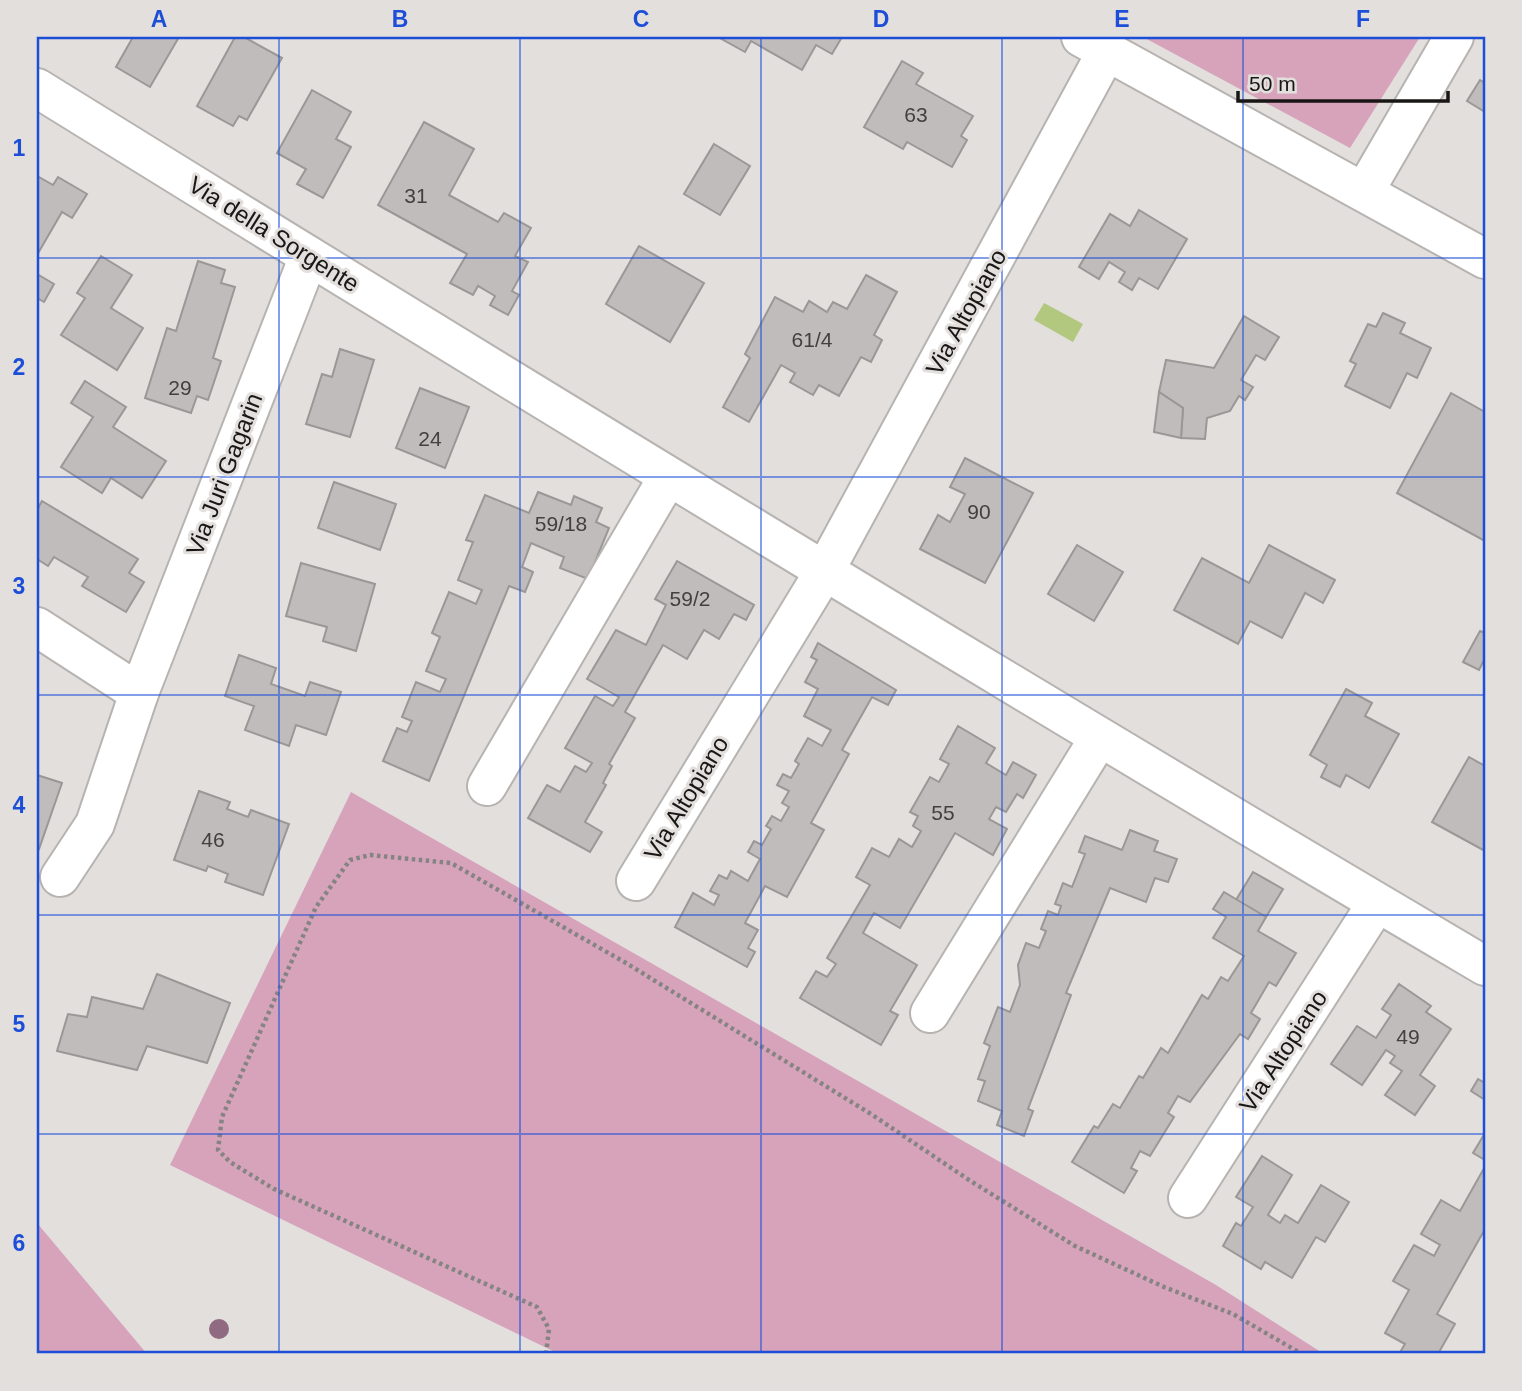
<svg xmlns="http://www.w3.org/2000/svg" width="1522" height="1391" viewBox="0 0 1522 1391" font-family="Arial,sans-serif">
	<rect width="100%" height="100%" fill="#e2dfdd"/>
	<g fill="#d7a3bb">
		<path d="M 1143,37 L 1420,37 L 1350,148 Z"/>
		<path d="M 351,792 L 1216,1285 L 1324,1354 L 559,1354 L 170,1165 Z"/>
		<path d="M 37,1223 L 137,1342 L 147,1354 L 37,1354 Z"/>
	</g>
	<path fill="#b1c87e" d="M 1044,303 L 1083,324 L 1073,342 L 1034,320 Z"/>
	<g fill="#c0bcbc" stroke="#9a9796" stroke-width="2">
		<path d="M 133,37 L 179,37 L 150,87 L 116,67 Z"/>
		<path d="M 235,37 L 244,37 L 282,58 L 247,120 L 239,116 L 233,126 L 197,106 Z"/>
		<path d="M 718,37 L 842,37 L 832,54 L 816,45 L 802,70 L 751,41 L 745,52 Z"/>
		<path d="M 902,61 L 923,73 L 916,84 L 973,116 L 961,136 L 967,140 L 952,167 L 907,142 L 903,149 L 864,127 Z"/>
		<path d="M 1480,80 L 1485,83 L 1485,112 L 1467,101 Z"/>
		<path d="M 312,90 L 351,112 L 336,139 L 351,147 L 323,198 L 297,184 L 306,169 L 277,153 Z"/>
		<path d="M 424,122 L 474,149 L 449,195 L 498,222 L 504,213 L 531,228 L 515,256 L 528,262 L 512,291 L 519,295 L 508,315 L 490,305 L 495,296 L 478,286 L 473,295 L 450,283 L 467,254 L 378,205 Z"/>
		<path d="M 714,144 L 750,166 L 720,215 L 684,194 Z"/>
		<path d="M 39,177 L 53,185 L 58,177 L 87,194 L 72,218 L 62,212 L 37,255 L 37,182 Z"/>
		<path d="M 1139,210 L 1187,239 L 1158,289 L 1139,278 L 1132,290 L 1119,282 L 1125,272 L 1109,262 L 1099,279 L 1079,267 L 1110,214 L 1130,226 Z"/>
		<path d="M 639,246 L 704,283 L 670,342 L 606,304 Z"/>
		<path d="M 101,256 L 132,275 L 111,308 L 143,328 L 117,370 L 61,335 L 85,298 L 77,293 Z"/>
		<path d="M 198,261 L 225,270 L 221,283 L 235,287 L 213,358 L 221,361 L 208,400 L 197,396 L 191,413 L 145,398 L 167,328 L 176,331 Z"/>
		<path d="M 37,274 L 54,284 L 44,302 L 37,298 Z"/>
		<path d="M 866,275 L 897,292 L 874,335 L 882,340 L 871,362 L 861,357 L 839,396 L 819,385 L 813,395 L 790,382 L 795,373 L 781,365 L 749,422 L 723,407 L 750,358 L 745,354 L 775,297 L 803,312 L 809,301 L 827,312 L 833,302 L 847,309 Z"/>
		<path d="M 1383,313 L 1405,323 L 1400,333 L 1431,348 L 1417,378 L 1407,373 L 1390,408 L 1345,386 L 1356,364 L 1350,361 L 1368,324 L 1376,327 Z"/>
		<path d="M 1244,316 L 1279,337 L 1265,360 L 1256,355 L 1241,380 L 1253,387 L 1245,400 L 1239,396 L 1230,411 L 1207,418 L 1205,439 L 1181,438 L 1183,408 L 1159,392 L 1166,360 L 1214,368 Z"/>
		<path d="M 340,349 L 374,360 L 350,437 L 306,424 L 322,374 L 332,377 Z"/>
		<path d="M 85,381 L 126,407 L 113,427 L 166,461 L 142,498 L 111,478 L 102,493 L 61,467 L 93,417 L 71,403 Z"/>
		<path d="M 420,388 L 469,407 L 445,468 L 396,448 Z"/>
		<path d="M 1159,392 L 1183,408 L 1181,438 L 1154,432 Z"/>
		<path d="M 1451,393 L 1485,412 L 1485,541 L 1397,493 Z"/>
		<path d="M 965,458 L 1033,493 L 985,583 L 920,549 L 938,515 L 950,522 L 965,494 L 950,487 Z"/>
		<path d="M 334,482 L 396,504 L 380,550 L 318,528 Z"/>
		<path d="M 538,492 L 571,505 L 574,496 L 602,508 L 596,522 L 609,528 L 588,579 L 560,568 L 564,557 L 531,543 L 522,567 L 533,572 L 525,592 L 509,586 L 429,781 L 383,761 L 397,728 L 407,732 L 412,721 L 402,717 L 416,682 L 440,692 L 446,679 L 426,671 L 440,637 L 432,633 L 449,592 L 476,604 L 482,590 L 458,580 L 473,542 L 466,540 L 485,495 L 529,513 Z"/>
		<path d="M 42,501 L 138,559 L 129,573 L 144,582 L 126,612 L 82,586 L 88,577 L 54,557 L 48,566 L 37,559 L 37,510 Z"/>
		<path d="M 1077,545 L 1123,572 L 1094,621 L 1048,594 Z"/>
		<path d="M 1269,545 L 1335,580 L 1323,603 L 1305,593 L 1282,638 L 1250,621 L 1238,644 L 1174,610 L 1202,558 L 1249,583 Z"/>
		<path d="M 677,561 L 754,605 L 746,620 L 734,614 L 719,639 L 704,630 L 687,659 L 663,645 L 625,712 L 635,718 L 609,764 L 612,766 L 603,783 L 606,785 L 585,822 L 602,832 L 590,852 L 528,818 L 547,785 L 560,792 L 575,766 L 586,772 L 592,763 L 565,748 L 595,696 L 613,706 L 619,697 L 587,679 L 616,630 L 646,645 L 666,605 L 655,599 Z"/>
		<path d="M 301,563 L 375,584 L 356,651 L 323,641 L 327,627 L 286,616 Z"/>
		<path d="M 1480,631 L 1485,633 L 1485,658 L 1479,670 L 1463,662 Z"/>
		<path d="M 818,643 L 896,690 L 888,705 L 872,697 L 842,750 L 849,754 L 811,823 L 824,830 L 787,897 L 765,886 L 745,923 L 758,930 L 748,948 L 755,952 L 747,967 L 675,927 L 693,893 L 714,905 L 719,895 L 710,891 L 719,875 L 727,879 L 731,871 L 748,881 L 760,859 L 748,852 L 754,841 L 762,845 L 771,829 L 766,826 L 772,816 L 781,821 L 789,807 L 782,803 L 789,791 L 777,785 L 783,774 L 791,778 L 799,764 L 795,761 L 808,738 L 822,746 L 831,730 L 804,716 L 818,689 L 805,682 L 817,660 L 811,657 Z"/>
		<path d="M 239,655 L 276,668 L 271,684 L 305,696 L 310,682 L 341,692 L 326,735 L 296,725 L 289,746 L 245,730 L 254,706 L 225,696 Z"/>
		<path d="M 1346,689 L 1372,703 L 1365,716 L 1399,734 L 1369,788 L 1346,775 L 1340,787 L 1321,777 L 1327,765 L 1310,755 Z"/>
		<path d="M 958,726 L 995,748 L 986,763 L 1006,775 L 1013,762 L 1036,775 L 1023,798 L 1017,794 L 1006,812 L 996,807 L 989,819 L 1007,829 L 993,855 L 955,833 L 900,928 L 874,913 L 863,933 L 917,965 L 890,1011 L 898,1015 L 881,1045 L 800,998 L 816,971 L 827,977 L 836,964 L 827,958 L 870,885 L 856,877 L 872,848 L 889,857 L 899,839 L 912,847 L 921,831 L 913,826 L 918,816 L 910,812 L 930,777 L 939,782 L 949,764 L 940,759 Z"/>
		<path d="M 1469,757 L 1485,766 L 1485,851 L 1432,822 Z"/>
		<path d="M 37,775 L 62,783 L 39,849 L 37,848 Z"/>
		<path d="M 199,791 L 230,802 L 227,809 L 248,817 L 251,810 L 289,824 L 263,895 L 225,882 L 228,874 L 208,866 L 206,871 L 174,860 Z"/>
		<path d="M 1130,830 L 1158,841 L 1154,851 L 1177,859 L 1168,882 L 1155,878 L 1146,902 L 1110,888 L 1066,993 L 1071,995 L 1028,1109 L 1033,1111 L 1024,1136 L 997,1125 L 1002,1111 L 978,1101 L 985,1081 L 978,1079 L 990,1046 L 984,1043 L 998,1007 L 1010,1012 L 1020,985 L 1018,965 L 1026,943 L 1039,948 L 1046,931 L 1041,929 L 1048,911 L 1058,915 L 1061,906 L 1055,904 L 1063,883 L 1072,887 L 1085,854 L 1079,852 L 1085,836 L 1122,850 Z"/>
		<path d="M 1253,872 L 1283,889 L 1266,917 L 1236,900 Z"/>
		<path d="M 1224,892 L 1266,917 L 1258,931 L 1296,953 L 1276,986 L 1269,982 L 1251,1013 L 1260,1019 L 1248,1039 L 1240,1034 L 1190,1102 L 1178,1096 L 1168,1113 L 1174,1117 L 1150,1156 L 1140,1151 L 1131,1168 L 1137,1171 L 1124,1193 L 1072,1162 L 1094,1126 L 1098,1128 L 1113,1104 L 1120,1108 L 1139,1076 L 1143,1078 L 1161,1048 L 1168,1053 L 1202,995 L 1208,999 L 1221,977 L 1228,981 L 1244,956 L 1213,938 L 1226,917 L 1213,909 Z"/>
		<path d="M 157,974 L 230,1003 L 207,1063 L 147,1046 L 137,1070 L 57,1051 L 68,1014 L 87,1017 L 92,997 L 143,1009 Z"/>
		<path d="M 1399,984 L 1431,1006 L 1426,1012 L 1451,1029 L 1420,1075 L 1435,1086 L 1415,1115 L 1385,1095 L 1402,1071 L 1390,1063 L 1395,1056 L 1386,1050 L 1362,1085 L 1331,1064 L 1357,1026 L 1376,1038 L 1391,1015 L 1382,1009 Z"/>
		<path d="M 1478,1079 L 1485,1083 L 1485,1100 L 1471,1091 Z"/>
		<path d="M 1485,1133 L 1485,1160 L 1473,1153 Z"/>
		<path d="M 1262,1156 L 1292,1175 L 1268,1215 L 1280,1223 L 1285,1215 L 1298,1223 L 1321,1185 L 1349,1202 L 1325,1242 L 1316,1237 L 1292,1278 L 1265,1262 L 1261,1269 L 1223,1246 L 1236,1223 L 1241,1226 L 1253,1207 L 1236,1197 Z"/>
		<path d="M 1483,1170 L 1485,1171 L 1485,1229 L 1437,1314 L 1455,1324 L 1438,1354 L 1399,1354 L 1405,1344 L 1385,1333 L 1409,1290 L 1393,1281 L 1414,1245 L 1434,1256 L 1440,1245 L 1421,1234 L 1441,1200 L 1460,1211 Z"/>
	</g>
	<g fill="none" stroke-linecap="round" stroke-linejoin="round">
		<g stroke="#b7b3b1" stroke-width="42">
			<g id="minor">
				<path d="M 1081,37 L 1485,259"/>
				<path d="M 37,88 C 517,385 999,680 1485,966"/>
				<path d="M 1364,192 L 1454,37"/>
				<path d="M 37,627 L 139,693"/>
				<path d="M 487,786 L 668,477"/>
				<path d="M 60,877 L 95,824 L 139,693 L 309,256"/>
				<path d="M 636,881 L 824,572 L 1107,51"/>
				<path d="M 930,1013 L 1099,738"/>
				<path d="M 1188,1198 L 1377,903"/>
			</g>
		</g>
		<path stroke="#868483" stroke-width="4.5" stroke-dasharray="3.5 3.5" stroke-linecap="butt" d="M 546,1354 L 549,1329 L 537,1307 L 274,1189 L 230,1162 L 218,1150 L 222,1117 L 316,907 L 350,860 L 370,855 L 451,863 L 626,963 L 871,1114 L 969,1180 L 1075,1246 L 1164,1287 L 1233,1314 L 1302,1354"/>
		<use href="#minor" stroke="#fff" stroke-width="38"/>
	</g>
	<circle fill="#906a80" cx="219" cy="1329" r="10"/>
	<path fill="none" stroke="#1d4ed8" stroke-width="2" stroke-opacity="0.55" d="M 279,37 L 279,1354M 520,37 L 520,1354M 761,37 L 761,1354M 1002,37 L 1002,1354M 1243,37 L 1243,1354M 37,258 L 1485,258M 37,477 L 1485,477M 37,695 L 1485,695M 37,915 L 1485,915M 37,1134 L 1485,1134"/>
	<g text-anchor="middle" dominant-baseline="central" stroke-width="6" stroke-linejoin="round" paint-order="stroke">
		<g font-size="21" fill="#424040">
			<text x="916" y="114">63</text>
			<text x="416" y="195">31</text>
			<text x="812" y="339">61/4</text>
			<text x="180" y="387">29</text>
			<text x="430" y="438">24</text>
			<text x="979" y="511">90</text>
			<text x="561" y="523">59/18</text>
			<text x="690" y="598">59/2</text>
			<text x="943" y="812">55</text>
			<text x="213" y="839">46</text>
			<text x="1408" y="1036">49</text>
		</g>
		<g font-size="24" fill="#181716" stroke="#e2dfdd">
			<text transform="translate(274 234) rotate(32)">Via della Sorgente</text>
			<text transform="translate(966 312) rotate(-61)">Via Altopiano</text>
			<text transform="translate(224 474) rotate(-69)">Via Juri Gagarin</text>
			<text transform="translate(686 798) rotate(-59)">Via Altopiano</text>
			<text transform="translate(1283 1051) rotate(-57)">Via Altopiano</text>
		</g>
	</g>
	<rect width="1522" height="1391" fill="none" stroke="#e2dfdd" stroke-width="77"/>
	<path d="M1238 91v10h210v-10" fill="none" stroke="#181716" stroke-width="3.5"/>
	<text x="1249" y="91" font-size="21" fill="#181716" stroke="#e2dfdd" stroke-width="5" paint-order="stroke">50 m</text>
	<rect x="38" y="38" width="1446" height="1314" fill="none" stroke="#1d4ed8" stroke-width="2.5"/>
	<g font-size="23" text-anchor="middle" font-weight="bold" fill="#1d4ed8">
		<text x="159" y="27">A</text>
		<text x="400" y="27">B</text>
		<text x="641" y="27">C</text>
		<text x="881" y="27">D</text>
		<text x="1122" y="27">E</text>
		<text x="1363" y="27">F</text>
		<text x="19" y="156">1</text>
		<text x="19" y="375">2</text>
		<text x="19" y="594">3</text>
		<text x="19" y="813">4</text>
		<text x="19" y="1032">5</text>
		<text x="19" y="1251">6</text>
	</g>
</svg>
